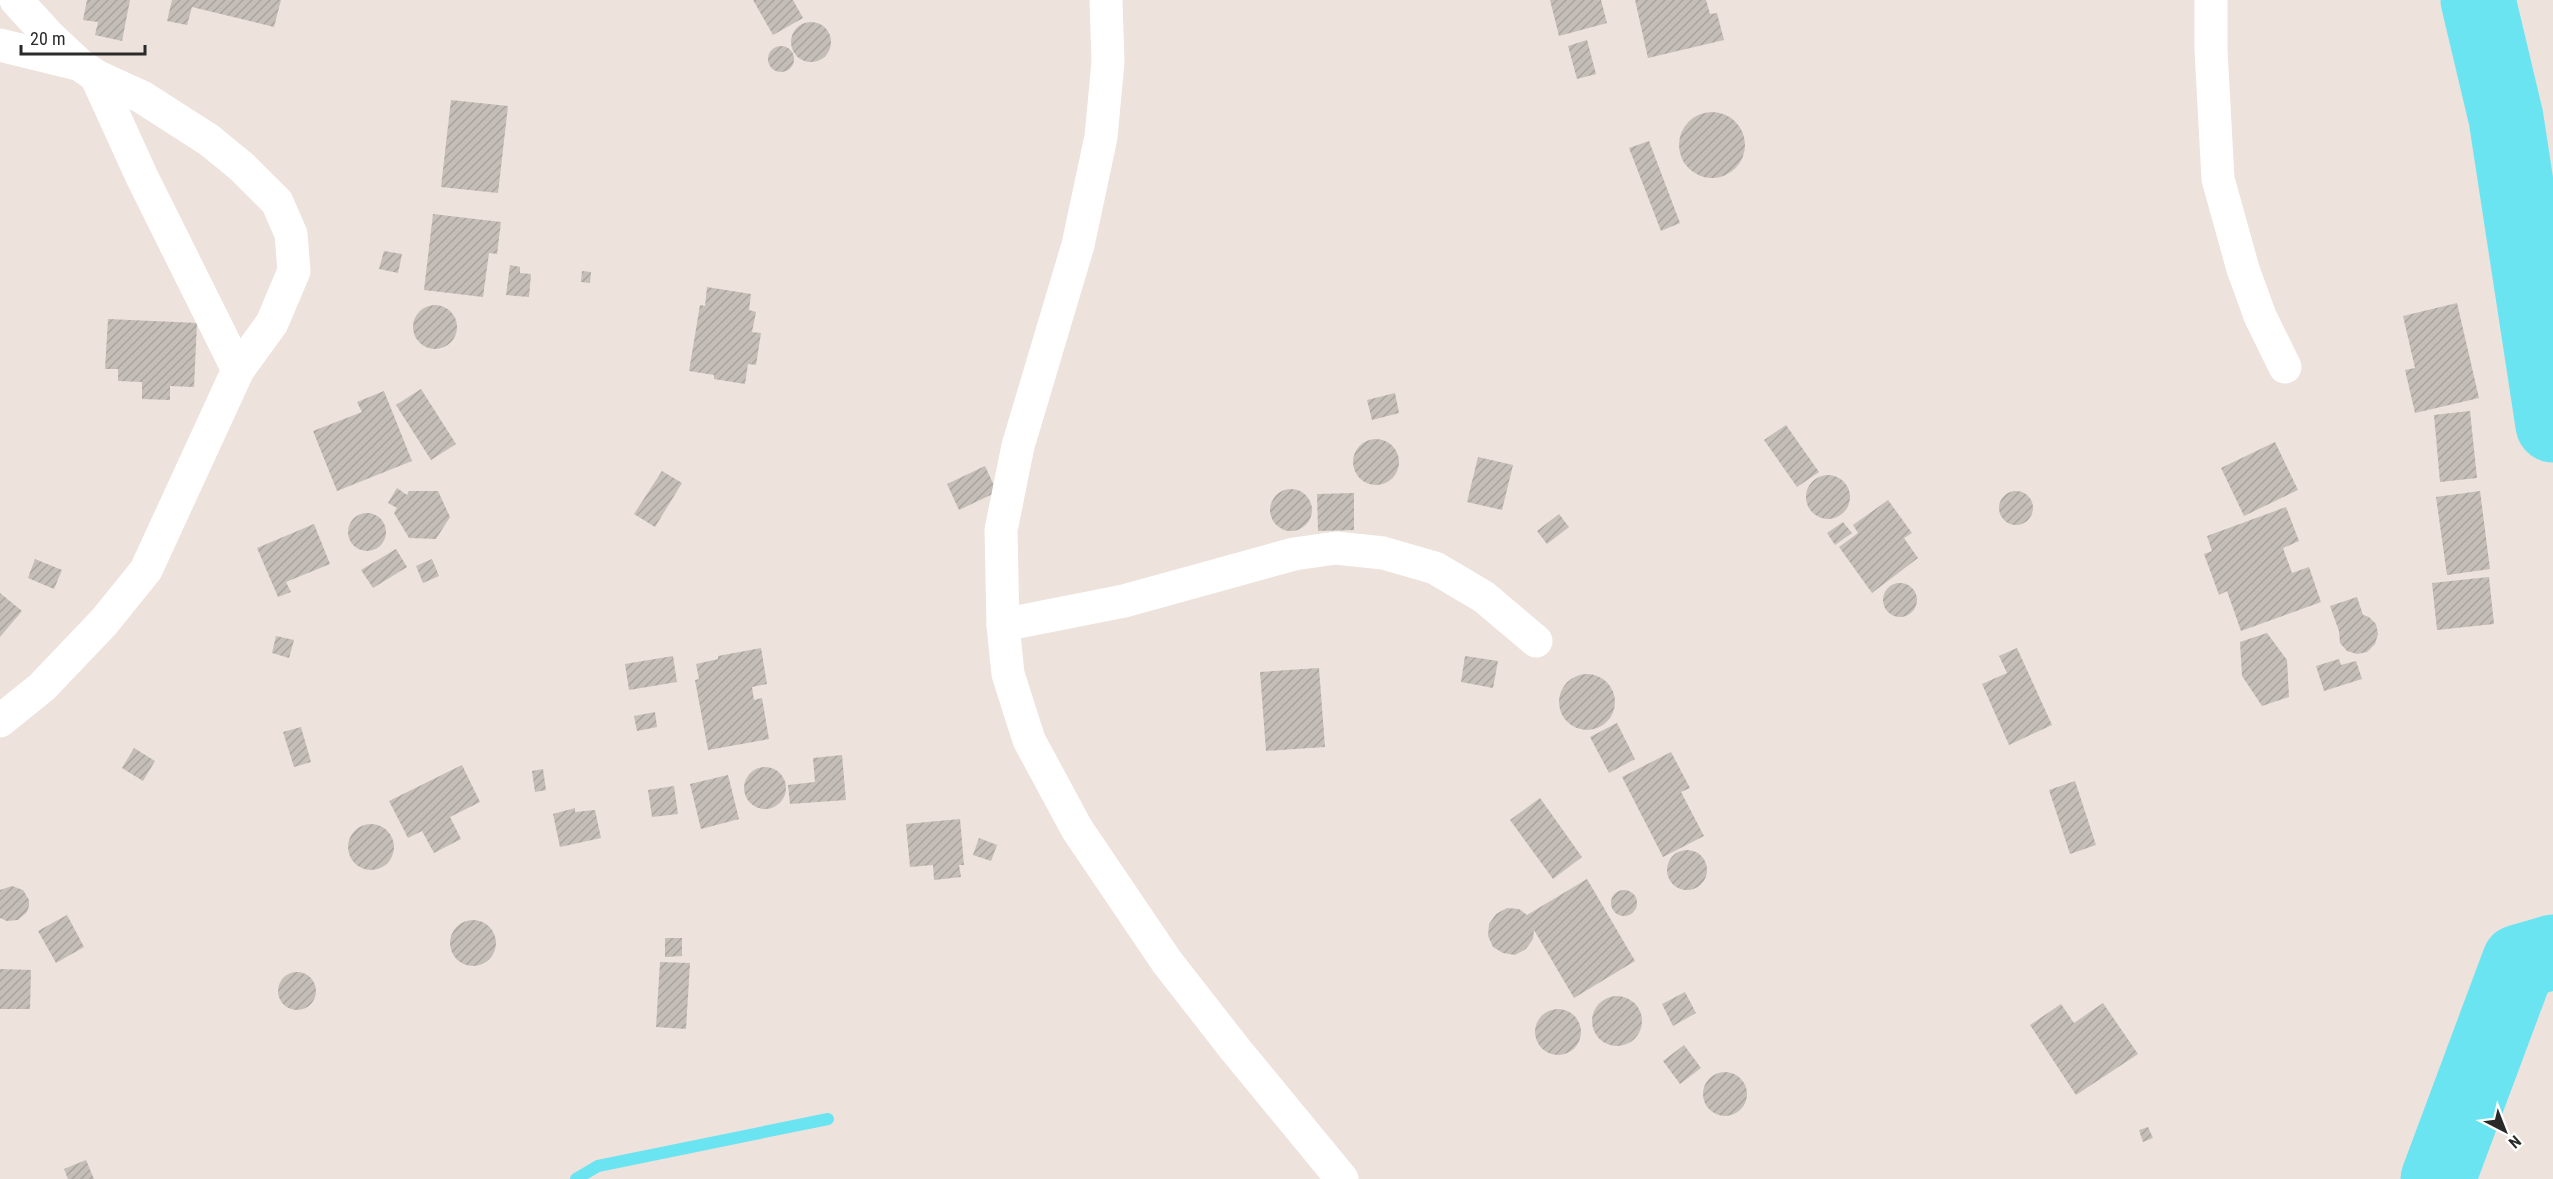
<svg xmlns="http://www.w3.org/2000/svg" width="2553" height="1179" viewBox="0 0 2553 1179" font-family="'Roboto Condensed',sans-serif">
	<defs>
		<pattern id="building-hatch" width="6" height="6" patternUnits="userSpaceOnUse" patternTransform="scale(1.5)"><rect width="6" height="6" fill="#c4beb7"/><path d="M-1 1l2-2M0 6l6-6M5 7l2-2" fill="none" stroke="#a9a39e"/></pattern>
	</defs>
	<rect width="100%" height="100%" fill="#ede2dc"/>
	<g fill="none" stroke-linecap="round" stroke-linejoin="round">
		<path stroke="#6be4f2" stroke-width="12" d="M 576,1179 L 598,1166 L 828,1119"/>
		<g stroke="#6be4f2" stroke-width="75">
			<path d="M 2478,0 L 2506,118 L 2553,425"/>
			<path d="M 2438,1179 L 2519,962 L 2553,952"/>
		</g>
	</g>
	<g fill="url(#building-hatch)">
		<path d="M 87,0 L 130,0 L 122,41 L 95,35 L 98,22 L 83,20 Z"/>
		<path d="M 172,0 L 281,0 L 274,27 L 192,7 L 187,25 L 167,21 Z"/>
		<path d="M 753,0 L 793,0 L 803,18 L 773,35 Z"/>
		<path d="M 1550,0 L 1601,0 L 1607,23 L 1559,36 Z"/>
		<path d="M 1635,0 L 1706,0 L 1710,14 L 1717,13 L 1724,40 L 1648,58 Z"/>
		<circle cx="811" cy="42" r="20"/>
		<path d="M 1587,40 L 1596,74 L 1577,79 L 1568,46 Z"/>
		<circle cx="781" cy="59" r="13"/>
		<path d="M 451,100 L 508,106 L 498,193 L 441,187 Z"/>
		<circle cx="1712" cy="145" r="33"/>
		<path d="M 1649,141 L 1680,223 L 1661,231 L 1629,148 Z"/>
		<path d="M 433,214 L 501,222 L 497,254 L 489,253 L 483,297 L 424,290 Z"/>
		<path d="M 384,251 L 402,254 L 398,273 L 379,269 Z"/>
		<path d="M 510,265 L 520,267 L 520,273 L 531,274 L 529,297 L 506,295 Z"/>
		<path d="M 582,271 L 591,272 L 590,283 L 581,282 Z"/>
		<path d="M 707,287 L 751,294 L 749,310 L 756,312 L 752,332 L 761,333 L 756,365 L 748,364 L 745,384 L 714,379 L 714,375 L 689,371 L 700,305 L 705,306 Z"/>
		<path d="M 2457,303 L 2479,398 L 2415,413 L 2405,370 L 2415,368 L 2403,316 Z"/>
		<circle cx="435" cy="327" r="22"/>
		<path d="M 108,319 L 197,323 L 194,387 L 170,386 L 170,400 L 142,399 L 142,382 L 118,381 L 118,369 L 105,369 Z"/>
		<path d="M 421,389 L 456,444 L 431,460 L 396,405 Z"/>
		<path d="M 384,391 L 412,461 L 337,491 L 313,431 L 362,412 L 357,402 Z"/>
		<path d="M 1395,393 L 1399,413 L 1372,420 L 1367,400 Z"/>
		<path d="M 2470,411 L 2477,478 L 2440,482 L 2434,415 Z"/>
		<path d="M 1786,425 L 1819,472 L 1797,487 L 1764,440 Z"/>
		<circle cx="1376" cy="462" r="23"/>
		<path d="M 2275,442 L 2298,490 L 2244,516 L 2221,468 Z"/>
		<path d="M 1478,457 L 1513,465 L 1502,510 L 1467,502 Z"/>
		<path d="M 985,466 L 997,492 L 959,510 L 947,484 Z"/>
		<path d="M 662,471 L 682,483 L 655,527 L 634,514 Z"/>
		<circle cx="1828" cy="497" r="22"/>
		<path d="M 397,488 L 407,495 L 409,491 L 438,491 L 450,517 L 436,539 L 409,538 L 394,513 L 397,508 L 388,503 Z"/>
		<circle cx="1291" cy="510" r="21"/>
		<circle cx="2016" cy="508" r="17"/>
		<path d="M 2480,491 L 2490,569 L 2447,575 L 2436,497 Z"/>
		<path d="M 1354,493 L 1354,530 L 1318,531 L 1317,494 Z"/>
		<path d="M 1888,500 L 1912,533 L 1904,538 L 1918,558 L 1872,593 L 1839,547 L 1858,533 L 1853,525 Z"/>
		<path d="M 2286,507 L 2299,541 L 2283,548 L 2292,573 L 2309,567 L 2321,602 L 2241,631 L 2227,591 L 2219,595 L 2204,554 L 2212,551 L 2207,536 Z"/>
		<circle cx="367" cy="532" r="19"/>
		<path d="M 1559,514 L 1569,527 L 1547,544 L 1537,531 Z"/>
		<path d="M 1843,522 L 1852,533 L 1835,545 L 1827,533 Z"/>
		<path d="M 314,524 L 330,564 L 286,582 L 291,592 L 278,597 L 257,548 Z"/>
		<path d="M 396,549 L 407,567 L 373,588 L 361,570 Z"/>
		<path d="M 35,559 L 62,570 L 54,589 L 28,578 Z"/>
		<path d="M 432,559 L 439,576 L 423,583 L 416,566 Z"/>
		<path d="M 2489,577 L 2494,624 L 2437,630 L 2432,583 Z"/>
		<circle cx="1900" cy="600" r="17"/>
		<path d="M 0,593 L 22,611 L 0,637 Z"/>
		<path d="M 2357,597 L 2363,615 L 2369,617 L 2376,624 L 2378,634 L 2375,644 L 2367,652 L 2357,654 L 2347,651 L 2340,643 L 2339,631 L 2330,606 Z"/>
		<path d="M 2267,633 L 2287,660 L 2289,697 L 2262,706 L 2242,676 L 2240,642 Z"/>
		<path d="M 276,636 L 294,640 L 289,658 L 272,653 Z"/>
		<path d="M 761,648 L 767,684 L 752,687 L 754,700 L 762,698 L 769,739 L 708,750 L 695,680 L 699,679 L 696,664 L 718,659 L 718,656 Z"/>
		<path d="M 2017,648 L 2052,725 L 2009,745 L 1982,684 L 2007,673 L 1999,656 Z"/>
		<path d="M 673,656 L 677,682 L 629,690 L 625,664 Z"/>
		<path d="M 1465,656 L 1498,661 L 1493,688 L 1461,682 Z"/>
		<path d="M 2339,659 L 2341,665 L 2356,661 L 2362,679 L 2324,691 L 2316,666 Z"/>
		<path d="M 1319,668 L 1325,747 L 1266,751 L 1260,672 Z"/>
		<circle cx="1587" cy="702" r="28"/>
		<path d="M 655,712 L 657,727 L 637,731 L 634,716 Z"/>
		<path d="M 1617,723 L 1635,759 L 1609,773 L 1590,737 Z"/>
		<path d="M 301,727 L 311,762 L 294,767 L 283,732 Z"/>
		<path d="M 134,748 L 155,761 L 143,781 L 122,768 Z"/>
		<path d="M 1671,752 L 1690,788 L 1681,792 L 1704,836 L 1663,857 L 1622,777 Z"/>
		<path d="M 842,755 L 846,800 L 790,804 L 788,785 L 815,782 L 813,758 Z"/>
		<path d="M 462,765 L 480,802 L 450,817 L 461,839 L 434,853 L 422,831 L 408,838 L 389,801 Z"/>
		<circle cx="765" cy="788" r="21"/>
		<path d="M 543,769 L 546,790 L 535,792 L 532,771 Z"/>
		<path d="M 728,775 L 739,819 L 701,829 L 690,784 Z"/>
		<path d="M 2075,781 L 2096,845 L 2070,854 L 2049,790 Z"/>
		<path d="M 674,786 L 678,814 L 652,817 L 648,790 Z"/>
		<path d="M 1540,798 L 1582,857 L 1553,879 L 1510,820 Z"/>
		<path d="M 575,808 L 575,812 L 595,810 L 601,838 L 560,847 L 553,814 Z"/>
		<path d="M 960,819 L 964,865 L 959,865 L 961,877 L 934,880 L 933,865 L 910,867 L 906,824 Z"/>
		<circle cx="371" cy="847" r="23"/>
		<path d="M 979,838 L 997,845 L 991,861 L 973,855 Z"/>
		<circle cx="1687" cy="870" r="20"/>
		<path d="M 1587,879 L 1635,961 L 1574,998 L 1534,930 L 1533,939 L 1526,949 L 1515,955 L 1503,953 L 1493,947 L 1488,936 L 1489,924 L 1496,914 L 1507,908 L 1519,909 L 1527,915 Z"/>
		<path d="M 12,886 L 23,890 L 29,900 L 29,906 L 27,912 L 18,920 L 7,921 L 0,918 L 0,890 Z"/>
		<circle cx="1624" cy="903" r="13"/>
		<path d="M 67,915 L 84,947 L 56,963 L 38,931 Z"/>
		<circle cx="473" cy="943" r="23"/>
		<path d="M 665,938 L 682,938 L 682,956 L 665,957 Z"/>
		<path d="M 660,962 L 690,963 L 686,1029 L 656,1027 Z"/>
		<path d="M 0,969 L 31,970 L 30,1009 L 0,1009 Z"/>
		<circle cx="297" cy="991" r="19"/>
		<path d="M 1685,992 L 1696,1013 L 1673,1026 L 1662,1004 Z"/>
		<circle cx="1617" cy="1021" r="25"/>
		<path d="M 2103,1003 L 2138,1054 L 2076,1095 L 2030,1025 L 2061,1004 L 2074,1023 Z"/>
		<circle cx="1558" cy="1032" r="23"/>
		<path d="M 1684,1045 L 1701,1068 L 1680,1084 L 1663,1061 Z"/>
		<circle cx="1725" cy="1094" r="22"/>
		<path d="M 2148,1127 L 2153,1138 L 2143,1142 L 2139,1130 Z"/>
		<path d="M 86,1160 L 94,1179 L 68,1179 L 64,1169 Z"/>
	</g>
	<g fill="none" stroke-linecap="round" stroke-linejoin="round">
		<g stroke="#fff" stroke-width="33">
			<path d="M 1106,0 L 1108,62 L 1101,137 L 1078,245 L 1018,446 L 1001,530 L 1003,625 L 1008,674 L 1029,740 L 1077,829 L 1167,962 L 1235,1049 L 1342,1179"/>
			<path d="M 2211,0 L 2211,50 L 2218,179 L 2243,269 L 2260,316 L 2285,367"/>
			<path d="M 0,45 L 77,64"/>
			<path d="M 96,76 L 142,177 L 238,370"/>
			<path d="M 1003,625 L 1124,601 L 1294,554 L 1336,548 L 1383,553 L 1435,568 L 1484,597 L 1536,641"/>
			<path d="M 0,721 L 42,687 L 104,622 L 146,570 L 238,370 L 272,323 L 294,271 L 291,234 L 277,202 L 242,167 L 209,140 L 142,97 L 96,76 L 79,64 L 49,36 L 16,0"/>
		</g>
	</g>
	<g transform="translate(2505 1131) rotate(138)" stroke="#ffffff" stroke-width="4.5" paint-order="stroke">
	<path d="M0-4.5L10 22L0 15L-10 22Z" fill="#2a2a2a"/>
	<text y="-9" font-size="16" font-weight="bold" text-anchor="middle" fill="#2a2a2a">N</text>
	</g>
	<path d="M21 45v9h124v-9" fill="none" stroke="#2a2a2a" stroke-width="3"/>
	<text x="30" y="45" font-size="18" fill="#2a2a2a" stroke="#ffffff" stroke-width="4.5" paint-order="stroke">20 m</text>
</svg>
